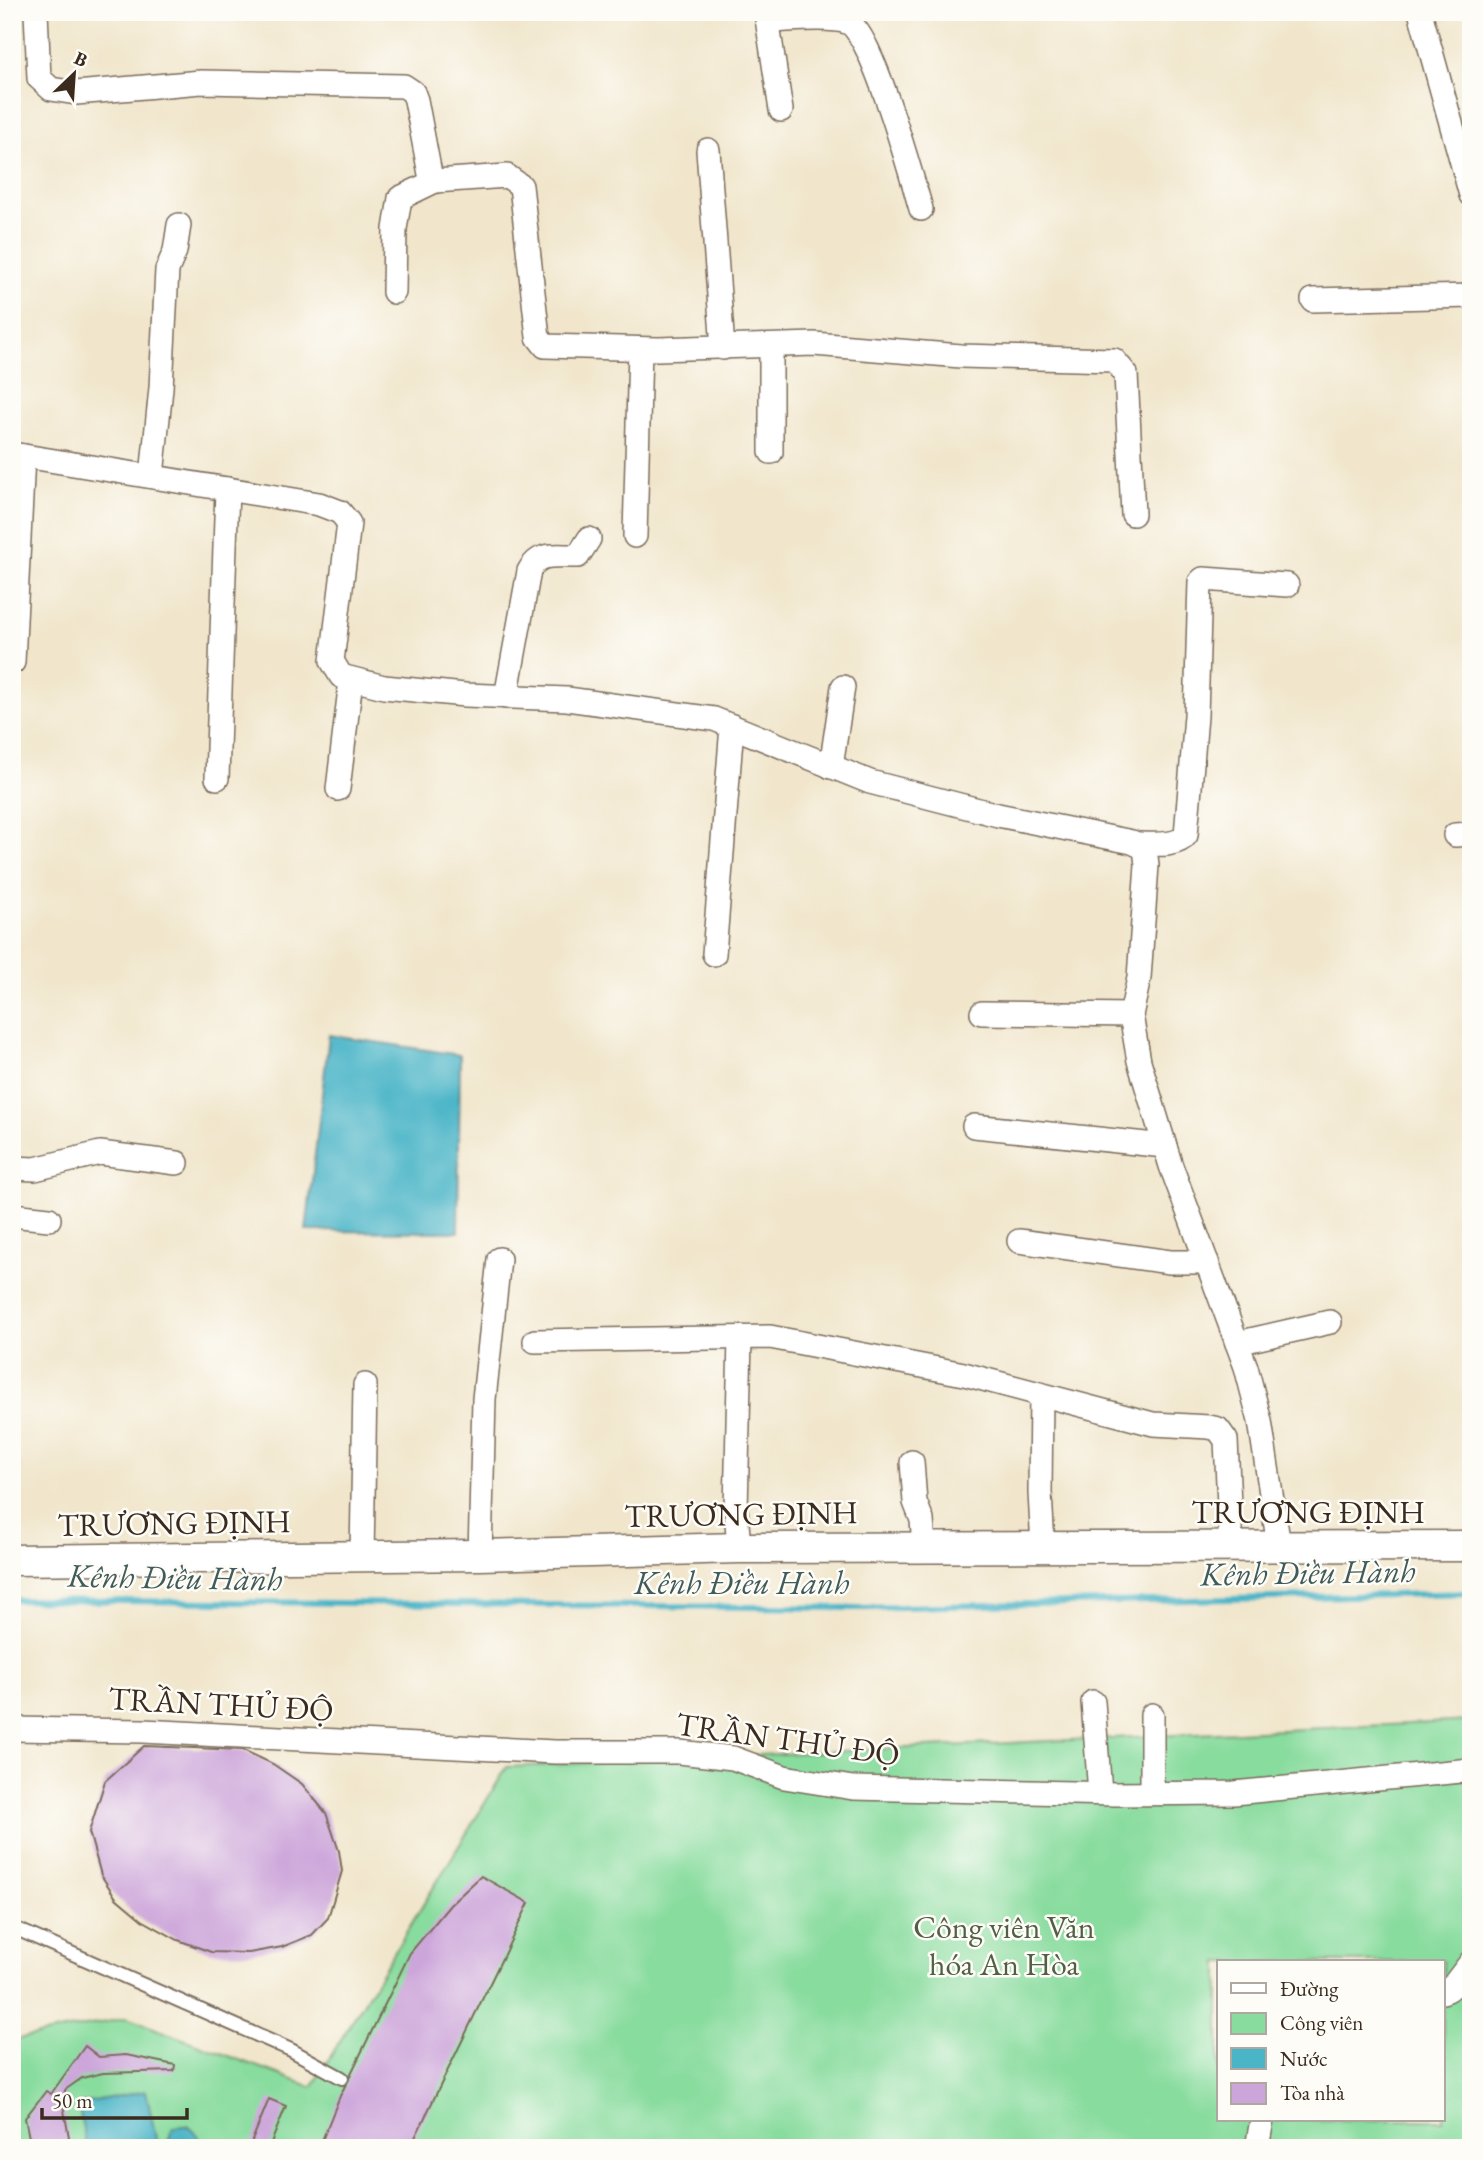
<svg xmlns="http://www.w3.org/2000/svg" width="1483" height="2160" viewBox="0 0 1483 2160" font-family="'EB Garamond',serif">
	<rect width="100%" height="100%" fill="#fdfcf7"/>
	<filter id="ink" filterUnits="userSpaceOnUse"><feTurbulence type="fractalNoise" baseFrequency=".0143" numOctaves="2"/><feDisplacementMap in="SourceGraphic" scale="14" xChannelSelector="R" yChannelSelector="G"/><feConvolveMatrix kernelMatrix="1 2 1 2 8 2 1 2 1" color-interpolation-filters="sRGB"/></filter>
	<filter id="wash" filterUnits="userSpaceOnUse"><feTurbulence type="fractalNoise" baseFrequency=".00686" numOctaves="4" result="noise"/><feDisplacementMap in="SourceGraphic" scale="28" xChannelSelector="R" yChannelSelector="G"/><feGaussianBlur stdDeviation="1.57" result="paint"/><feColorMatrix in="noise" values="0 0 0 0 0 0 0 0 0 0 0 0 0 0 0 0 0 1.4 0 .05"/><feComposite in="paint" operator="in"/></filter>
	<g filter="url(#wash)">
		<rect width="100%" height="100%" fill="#f1e6cc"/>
		<path fill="#88dc9e" stroke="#62835e" stroke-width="2" fill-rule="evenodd" d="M 1471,1721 L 1471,2148 L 12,2148 L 12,2040 L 127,2018 L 312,2087 L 507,1767 ZM 1219,1962 L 1443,1962 L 1443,2120 L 1219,2120 Z"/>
		<g fill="#4bb5c8" stroke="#437073" stroke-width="2">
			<path d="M 329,1035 L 460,1055 L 458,1232 L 306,1231 Z"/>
			<path d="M 146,2091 L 158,2148 L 87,2148 L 78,2104 Z"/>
			<path d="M 181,2126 L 188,2126 L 198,2135 L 196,2148 L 171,2148 L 168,2142 L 172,2129 Z"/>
		</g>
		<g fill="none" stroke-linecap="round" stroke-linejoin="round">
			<path stroke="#4bb5c8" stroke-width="6" d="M 12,1600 L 861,1608 L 1471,1593"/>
		</g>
		<g id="blocks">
			<g fill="#cca5da">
				<path d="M 144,1746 L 243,1750 L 273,1764 L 302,1784 L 326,1813 L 339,1851 L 342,1871 L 328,1918 L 312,1935 L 282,1947 L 249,1953 L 211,1952 L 178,1940 L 142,1920 L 116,1898 L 101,1875 L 89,1832 L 105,1781 Z"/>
				<path d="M 481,1876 L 529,1903 L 410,2148 L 319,2148 L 340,2096 L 410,1953 L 450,1905 Z"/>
				<path d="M 85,2046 L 99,2057 L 126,2055 L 175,2065 L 174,2071 L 103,2073 L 82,2078 L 65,2090 L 63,2105 L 71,2148 L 31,2148 L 25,2118 L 46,2091 L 51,2094 Z"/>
				<path d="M 269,2099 L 286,2106 L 269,2148 L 249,2148 Z"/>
			</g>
		</g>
	</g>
	<g filter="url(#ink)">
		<use href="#blocks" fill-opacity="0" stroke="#7b6c5b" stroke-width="2"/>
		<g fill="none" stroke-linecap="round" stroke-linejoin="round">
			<g stroke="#7b6c5b" stroke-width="16">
				<path id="service" d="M 12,1927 L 291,2050 L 342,2078"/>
			</g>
			<g stroke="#7b6c5b" stroke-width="26">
				<g id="minor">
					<path d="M 36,12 L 39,78 L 51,89 L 76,93 L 201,82 L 404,86 L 413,92 L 416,100 L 430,174 L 435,181 L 507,176 L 521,186 L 538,337 L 545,346 L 658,349 L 814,344 L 961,356 L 1114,360 L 1126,374 L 1133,514"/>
					<path d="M 766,12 L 781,110"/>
					<path d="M 1420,12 L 1471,195"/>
					<path d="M 768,21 C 787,21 832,15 849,23 C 872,34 912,178 921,209"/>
					<path d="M 708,150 L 723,348"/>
					<path d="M 394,292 L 395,229 L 400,198 L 435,181"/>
					<path d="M 1313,300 L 1471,296"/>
					<path d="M 771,452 L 771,346"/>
					<path d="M 12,454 L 319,504 L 340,512 L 349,523 L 332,661 L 341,676 L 384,687 L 465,695 L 567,699 L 714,719 L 870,782 L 998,815 L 1132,842 L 1145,848 L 1147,865 L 1139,978 L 1131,1015 L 1139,1061 L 1171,1166 L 1246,1367 L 1260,1421 L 1279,1546"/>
					<path d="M 152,476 L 161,388 L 167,270 L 175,251 L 179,225"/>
					<path d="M 635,536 L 640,349"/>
					<path d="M 13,662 L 23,456"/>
					<path d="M 506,697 L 529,571 C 540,550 558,557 578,556 L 589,539"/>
					<path d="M 831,767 L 843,687"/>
					<path d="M 217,778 L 227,489"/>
					<path d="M 338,789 L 351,680"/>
					<path d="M 1455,835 L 1471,834"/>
					<path d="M 1140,844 C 1154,844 1177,847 1186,835 L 1196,716 L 1200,582 L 1203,579 L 1287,585"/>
					<path d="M 714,954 L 732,726"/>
					<path d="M 982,1013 L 1131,1015"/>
					<path d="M 974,1126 L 1165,1146"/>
					<path d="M 12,1168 L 35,1169 L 100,1153 L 177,1163"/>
					<path d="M 12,1215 L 49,1219"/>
					<path d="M 1019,1241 L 1170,1262 L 1207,1262"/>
					<path d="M 535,1341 L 770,1337 L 964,1374 L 1153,1424 L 1209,1427 L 1218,1429 L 1226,1440 L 1231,1548"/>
					<path d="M 1237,1343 L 1330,1322"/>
					<path d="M 1041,1395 L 1040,1492 L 1043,1547"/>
					<path d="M 912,1462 L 915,1502 L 922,1520 L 924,1547"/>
					<path d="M 739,1548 L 736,1510 L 740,1338"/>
					<path d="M 480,1555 L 484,1399 L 499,1259"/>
					<path d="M 362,1556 L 365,1385"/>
					<path d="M 1093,1702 L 1100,1793"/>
					<path d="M 12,1729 L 143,1731 L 555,1752 L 679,1752 L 733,1758 L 784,1777 L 853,1788 L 1115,1794 L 1234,1793 L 1471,1770"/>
					<path d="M 1152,1793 L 1152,1715"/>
					<path d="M 1443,1992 L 1452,1987 L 1471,1962"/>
					<path d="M 1257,2148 L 1262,2120"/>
				</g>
			</g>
			<g stroke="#7b6c5b" stroke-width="33">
				<path id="tertiary" d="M 12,1560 L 480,1555 L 739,1548 L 1471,1546"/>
			</g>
			<use href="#service" stroke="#fff" stroke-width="12"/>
			<use href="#minor" stroke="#fff" stroke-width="23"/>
			<use href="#tertiary" stroke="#fff" stroke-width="30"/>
		</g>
	</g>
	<g text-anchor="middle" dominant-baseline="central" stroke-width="5" stroke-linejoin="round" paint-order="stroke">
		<g font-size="32" fill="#3b2a1e" stroke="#fdfcf7">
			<text x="1308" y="1512">TRƯƠNG ĐỊNH</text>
			<text transform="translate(741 1514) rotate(-1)">TRƯƠNG ĐỊNH</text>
			<text transform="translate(174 1523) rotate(-1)">TRƯƠNG ĐỊNH</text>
			<text transform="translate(221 1704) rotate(3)">TRẦN THỦ ĐỘ</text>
			<text transform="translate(788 1739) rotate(8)">TRẦN THỦ ĐỘ</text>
		</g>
		<g font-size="32" fill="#525f44" stroke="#fdfcf7">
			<text x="1004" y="1927">Công viên Văn<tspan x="1004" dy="37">hóa An Hòa</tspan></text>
		</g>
		<g font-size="33" font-style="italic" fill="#415b5a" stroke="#fdfcf7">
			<text transform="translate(1308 1572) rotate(-1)">Kênh Điều Hành</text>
			<text transform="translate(175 1577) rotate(1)">Kênh Điều Hành</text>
			<text x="742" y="1582">Kênh Điều Hành</text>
		</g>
	</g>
	<rect width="1483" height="2160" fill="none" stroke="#fdfcf7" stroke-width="42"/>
	<rect x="1217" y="1960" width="228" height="161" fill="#fdfcf7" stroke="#afa8a0" stroke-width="2"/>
	<rect x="1231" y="1983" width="35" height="10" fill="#ffffff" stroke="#afa8a0" stroke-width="2"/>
	<text x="1280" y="1996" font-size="21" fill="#3b2a1e">Đường</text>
	<rect x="1231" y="2013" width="35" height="21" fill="#88dc9e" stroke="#afa8a0" stroke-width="2"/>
	<text x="1280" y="2030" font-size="21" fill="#3b2a1e">Công viên</text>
	<rect x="1231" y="2048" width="35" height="21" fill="#4bb5c8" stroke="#afa8a0" stroke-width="2"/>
	<text x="1280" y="2066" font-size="21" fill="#3b2a1e">Nước</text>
	<rect x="1231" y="2083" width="35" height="21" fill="#cca5da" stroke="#afa8a0" stroke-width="2"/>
	<text x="1280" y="2100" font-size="21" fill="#3b2a1e">Tòa nhà</text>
	<g transform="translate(74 74) rotate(25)" stroke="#fdfcf7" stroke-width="5" paint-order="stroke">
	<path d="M0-5L12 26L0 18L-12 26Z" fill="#3b2a1e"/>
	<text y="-10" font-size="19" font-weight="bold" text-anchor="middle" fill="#3b2a1e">B</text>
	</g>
	<path d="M42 2108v10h145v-10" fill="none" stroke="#3b2a1e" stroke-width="3.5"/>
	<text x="52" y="2108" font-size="21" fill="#3b2a1e" stroke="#fdfcf7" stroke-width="5" paint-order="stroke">50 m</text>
</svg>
